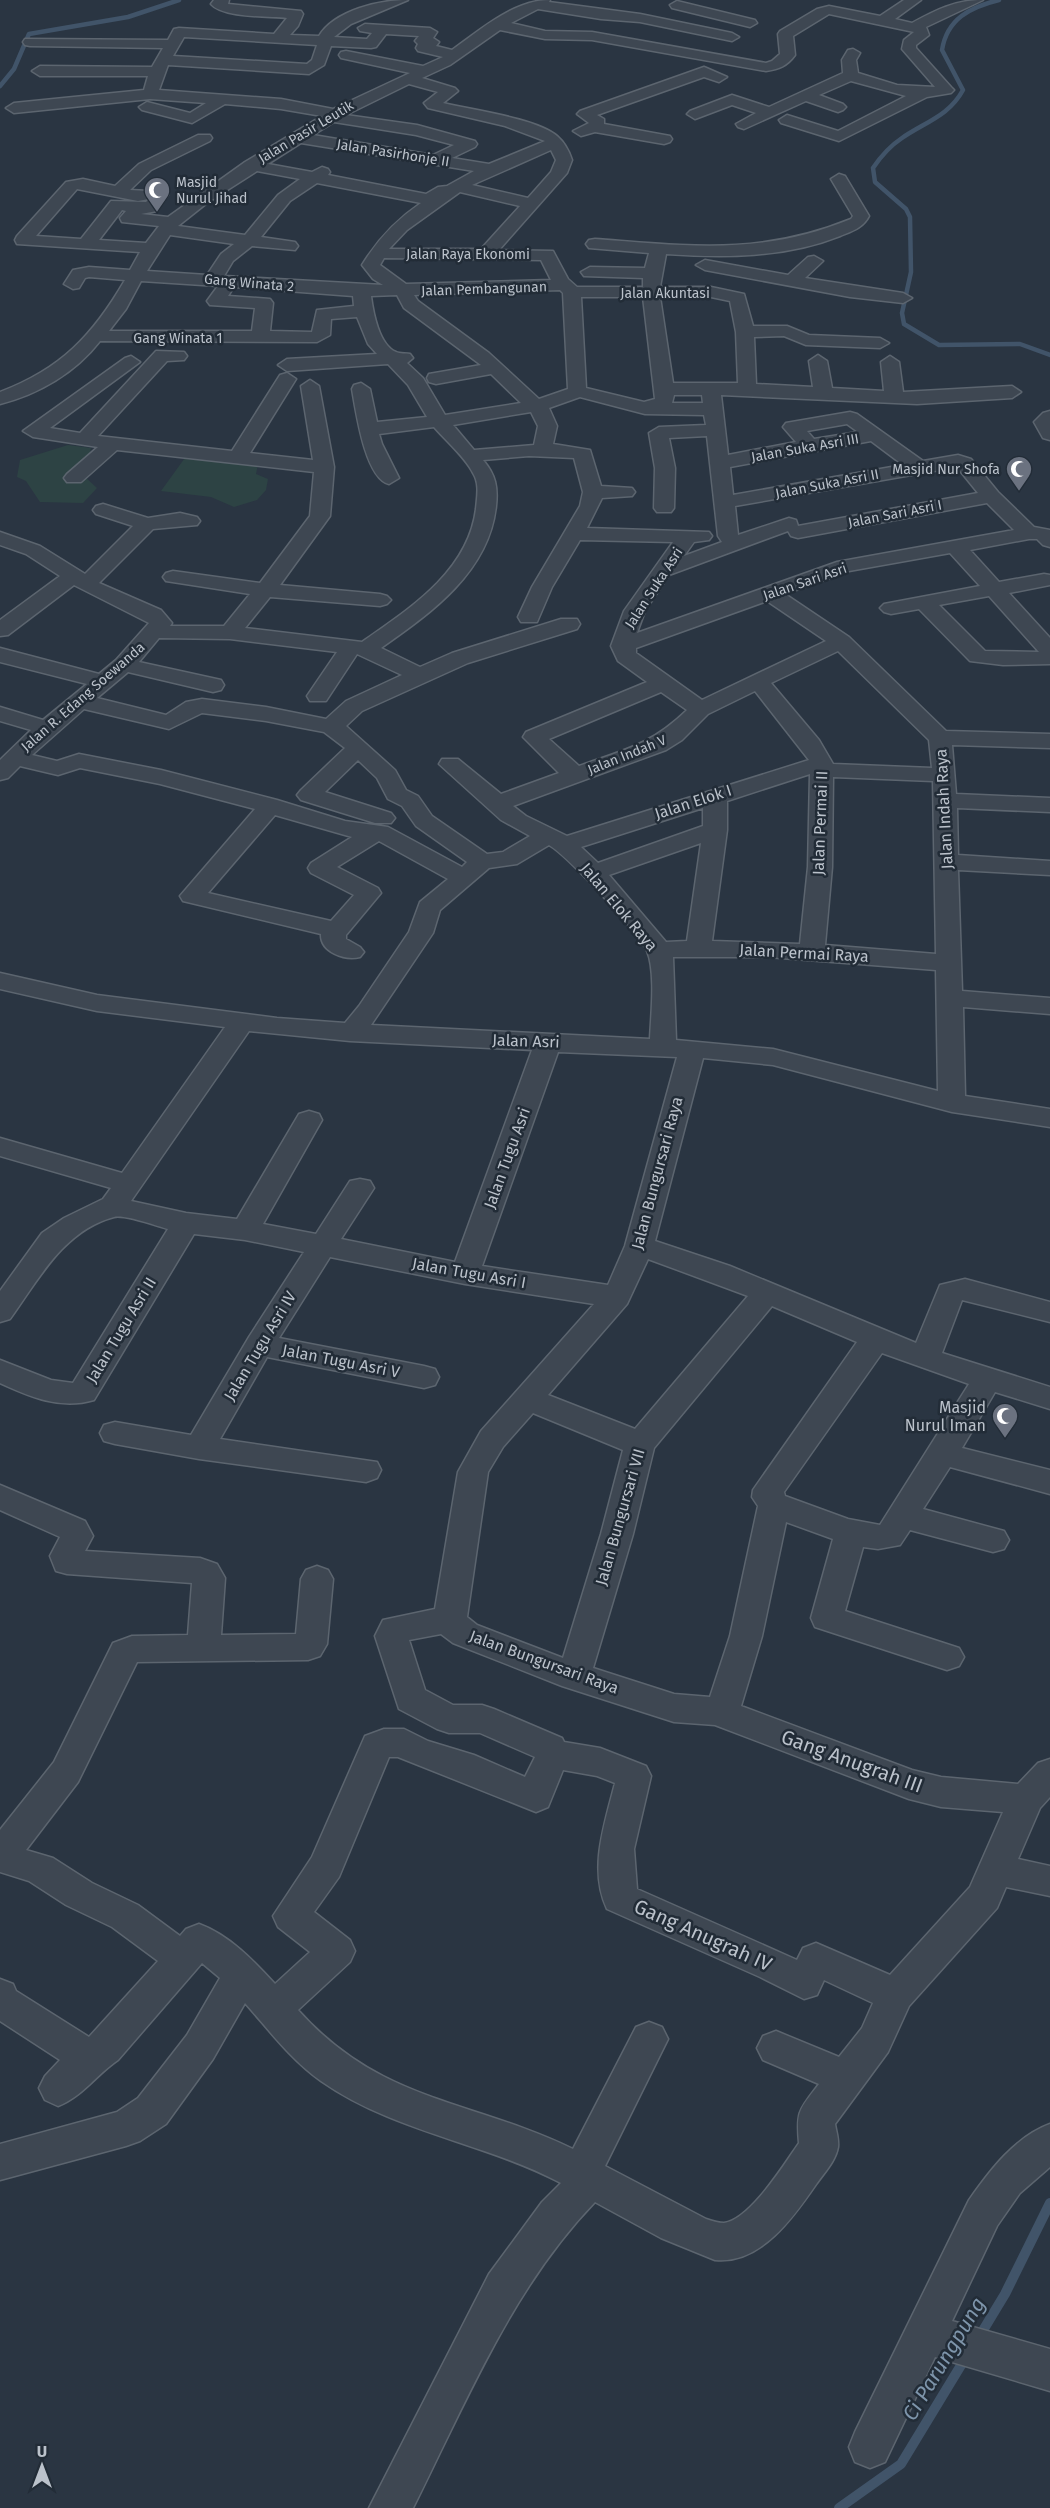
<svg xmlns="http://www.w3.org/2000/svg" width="1050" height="2508" viewBox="0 0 1050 2508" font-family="'Fira Sans',sans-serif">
	<rect width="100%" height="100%" fill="#2a3542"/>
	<g fill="#2d4344">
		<path d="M 68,445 L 91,448 L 88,460 L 75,468 L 97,488 L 83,503 L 40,502 L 26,481 L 17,477 L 20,460 Z"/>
		<path d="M 187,455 L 258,464 L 256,474 L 268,479 L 266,490 L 257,500 L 234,507 L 211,497 L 161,491 Z"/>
	</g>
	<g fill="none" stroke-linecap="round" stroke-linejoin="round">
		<g stroke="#415469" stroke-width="4.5">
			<path d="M 999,0 C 970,7 947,19 942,50 L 963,90 C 949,116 925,122 902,138 C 890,146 881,156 873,168 L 875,182 L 906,209 L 910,217 L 911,272 L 902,313 L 904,324 L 939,345 L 1020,344 L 1050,355"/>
			<path d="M 0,86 L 14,69 L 29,34 L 128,17 L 179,0"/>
		</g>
		<g stroke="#415469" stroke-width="10">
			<path d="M 979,2337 L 1005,2294 L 1050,2203"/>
			<path d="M 839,2508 L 901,2464 L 966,2357"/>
		</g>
		<g stroke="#5c656f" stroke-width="3">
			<g id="minor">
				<path d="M 214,0 L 229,0 L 228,4 L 301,11 L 303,14 L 298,26 L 290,35 L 319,36 C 335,10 380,0 408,0 L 351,24 L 334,37 L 367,39 L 372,33 L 360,31 L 358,28 L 365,24 L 430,28 L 437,32 L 433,38 L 439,42 L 436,46 L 452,50 C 481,29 514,0 550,0 L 549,2 L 640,14 L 732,33 L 739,37 L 732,41 L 640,22 L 601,19 L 538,9 L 511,23 L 545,31 L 592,32 L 766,63 L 772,61 L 780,54 L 778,34 L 780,31 L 817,9 L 829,6 L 880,16 L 904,0 L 921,0 L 895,19 L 912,23 C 936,10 955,0 983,0 L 926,27 L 929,35 L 916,45 L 916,48 L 951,87 L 954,90 L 951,93 L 927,97 L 839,141 L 781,123 L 779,120 L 787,115 L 838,131 L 906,96 L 851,81 L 819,95 L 843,104 L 846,107 L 843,110 L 838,112 L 806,101 L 744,129 L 738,127 L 736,124 L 756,113 L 732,105 L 695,119 L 687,114 L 690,111 L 732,95 L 769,107 L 843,73 L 842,60 L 848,50 L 853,49 L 860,53 L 856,60 L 858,73 L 897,85 L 935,87 L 902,49 L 904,40 L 914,32 L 829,14 L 793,36 L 795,55 C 787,66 779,69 766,71 L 592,40 L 545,39 L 500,30 L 450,65 L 422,78 L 455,88 L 458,91 L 443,103 C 471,110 536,118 557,136 C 564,142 569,151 572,160 L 567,173 L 499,250 L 553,251 L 568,279 L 577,287 L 643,287 L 643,278 L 584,276 L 581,272 L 590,267 L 645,268 L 649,253 L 589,248 L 586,244 L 589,240 L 595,239 C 690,246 760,256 851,219 L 853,216 L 831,179 L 839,174 L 845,176 L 869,216 C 863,228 852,231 840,236 C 785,258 724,258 666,254 L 660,287 L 711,287 L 744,294 L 753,326 L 787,326 L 809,335 L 880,338 L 889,343 L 880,348 L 806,345 L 784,336 L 754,337 L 756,384 L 813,387 L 809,361 L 818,355 L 827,361 L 832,388 L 884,391 L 881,362 L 890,356 L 899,362 L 903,392 L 1012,386 L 1021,392 L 1012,398 L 917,404 L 721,395 L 728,455 L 796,442 L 783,427 L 786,423 L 850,412 L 857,414 L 923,461 L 958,455 L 971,459 L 998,492 L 1034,527 L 1050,530 L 1050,547 L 1043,545 L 1037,539 L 1029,539 L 970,550 L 999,582 L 1044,574 L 1050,575 L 1050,585 L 1009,593 L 1050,638 L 1050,664 L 1003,665 L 970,661 L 919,609 L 891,614 L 884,612 L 880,608 L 884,604 L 980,586 L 950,553 L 849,571 L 785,594 L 849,637 L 946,731 L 1050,734 L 1050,748 L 952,745 L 956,794 L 1050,798 L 1050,812 L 957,808 L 958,855 L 1050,861 L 1050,875 L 958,870 L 962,991 L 1050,998 L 1050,1014 L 963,1007 L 965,1096 L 1050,1109 L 1050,1127 L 952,1112 L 773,1065 L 703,1058 L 655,1241 L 730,1266 L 916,1343 L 940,1285 L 965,1279 L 1050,1302 L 1050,1322 L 962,1300 L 942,1353 L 1050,1387 L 1050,1409 L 995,1392 L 962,1448 L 1050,1470 L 1050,1494 L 950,1467 L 923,1509 L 1004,1531 L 1009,1540 L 1004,1549 L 993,1552 L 910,1530 L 900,1545 L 878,1549 L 863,1547 L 845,1611 L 959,1648 L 964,1657 L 959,1666 L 947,1670 L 815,1627 L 811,1618 L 833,1539 L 786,1522 L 762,1636 L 741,1706 L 912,1770 L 941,1777 L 1018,1784 L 1038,1763 L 1050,1759 L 1050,1797 L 1040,1808 L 1018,1859 L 1050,1866 L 1050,1896 L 1006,1887 L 997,1908 L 909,2006 L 888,2052 L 835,2124 C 836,2131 839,2139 838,2147 C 836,2160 825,2172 817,2183 C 795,2215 761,2265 715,2260 L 661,2238 L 595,2202 C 512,2288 466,2402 413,2508 L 369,2508 L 489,2274 L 542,2202 L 561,2183 C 483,2142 394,2132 321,2081 C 291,2060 269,2030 245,2003 L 213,2059 L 166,2124 L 140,2141 L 126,2146 L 0,2180 L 0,2144 L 117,2112 L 138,2098 L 187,2035 L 220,1978 L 202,1963 L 118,2060 C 97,2074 82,2097 58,2106 L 45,2100 L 39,2088 L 45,2076 L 60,2060 L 0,2021 L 0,1979 L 13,1984 L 16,1991 L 89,2037 L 158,1961 L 112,1927 L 66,1905 L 29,1881 L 0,1872 L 0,1830 L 54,1762 L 113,1643 L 132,1636 L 188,1635 L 192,1583 L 67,1574 L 56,1571 L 50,1556 L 60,1537 L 0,1510 L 0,1485 L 85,1521 L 93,1536 L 85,1551 L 200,1558 L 217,1564 L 225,1578 L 221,1635 L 296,1634 L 301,1579 L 306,1570 L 317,1566 L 328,1570 L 333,1579 L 327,1644 L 320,1656 L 308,1660 L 137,1662 L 78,1782 L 26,1850 L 53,1858 L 92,1883 L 138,1905 L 180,1936 L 186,1929 L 199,1924 C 229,1935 253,1960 275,1984 L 310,1952 L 278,1927 L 273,1916 L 312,1857 L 365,1736 L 384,1729 L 404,1729 L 428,1741 L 474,1755 L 525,1777 L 535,1757 L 480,1733 L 449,1733 L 437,1729 L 399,1709 L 375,1636 L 383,1620 L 435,1609 L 458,1472 L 481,1431 L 594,1304 L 465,1284 L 330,1257 L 279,1338 L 424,1366 L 435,1369 L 439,1377 L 435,1385 L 424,1388 L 267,1357 L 220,1439 L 377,1462 L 381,1470 L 377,1478 L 366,1482 L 199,1459 L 115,1444 L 104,1441 L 100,1433 L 104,1425 L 115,1422 L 191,1435 L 249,1337 L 304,1252 L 245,1240 L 194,1234 L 94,1400 C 60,1410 31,1397 0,1383 L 0,1360 L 51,1380 L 73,1383 L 168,1229 C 157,1226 124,1214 114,1217 C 64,1230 38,1280 10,1319 L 0,1322 L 0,1291 L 42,1233 L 64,1218 L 103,1199 L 111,1188 L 0,1156 L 0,1138 L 122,1173 L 225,1027 L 97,1011 L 0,989 L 0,973 L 97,995 L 277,1018 L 345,1023 L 359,1006 L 409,932 L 420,902 L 448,879 L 379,841 L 337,867 L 378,888 L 381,893 L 346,935 L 346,939 L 360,947 L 364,952 L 360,957 C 345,961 320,952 321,934 L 183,901 L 180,896 L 255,809 L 160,784 L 80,768 L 58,775 L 20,766 L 8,778 L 0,780 L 0,760 L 31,730 L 0,721 L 0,707 L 43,720 L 87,684 L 0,662 L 0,648 L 99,674 L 116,660 L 149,623 L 74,585 L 8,635 L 0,636 L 0,620 L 60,576 L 26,554 L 0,545 L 0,532 L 40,546 L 85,574 L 133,526 L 96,514 L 93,510 L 96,506 L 103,504 L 148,518 L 180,513 L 197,517 L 200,521 L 197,525 L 153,529 L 99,583 L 161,610 L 172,623 L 170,626 L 224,626 L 250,594 L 166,581 L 163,577 L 166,573 L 173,571 L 260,583 L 310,516 L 314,472 L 117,450 L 81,482 L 67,482 L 64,478 L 67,474 L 98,447 L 33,437 L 23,431 L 125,358 L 131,356 L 140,362 L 50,428 L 80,433 L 156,351 L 184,352 L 187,356 L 184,360 L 167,361 L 98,436 L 232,451 L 280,375 L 287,373 L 296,379 L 250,453 L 313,460 L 301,386 L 310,380 L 319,386 L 334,467 L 330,516 L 280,585 L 380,594 L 387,596 L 391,600 L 387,604 L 380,606 L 270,597 L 245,628 L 362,642 C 409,609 468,572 476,509 C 477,497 480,484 473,473 C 465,457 446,441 434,427 L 379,434 L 382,444 L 399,478 L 389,484 C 365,478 356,411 352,389 L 354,385 L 361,383 L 370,389 L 377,422 L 427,417 L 408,385 L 388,364 L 287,371 L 278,365 L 287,359 L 377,354 L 368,344 L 357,317 L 331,319 L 330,335 L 317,342 L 100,341 C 75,373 39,394 0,404 L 0,392 C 61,369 93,335 125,280 L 89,277 L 85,278 L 79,288 L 73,289 L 64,284 L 73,270 L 89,267 L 130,270 L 140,252 L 17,244 L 15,240 L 17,236 L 66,182 L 83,179 L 115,186 L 139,164 L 198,135 L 210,135 L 212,138 L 210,141 L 151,170 L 130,190 L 166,192 L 168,195 L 157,211 L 141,214 L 168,217 L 245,162 L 322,116 L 281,109 L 225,104 L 192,123 L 142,110 L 139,107 L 147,102 L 190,113 L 206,103 L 150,99 L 14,113 L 6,108 L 14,103 L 144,90 L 148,76 L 40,76 L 32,71 L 40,66 L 152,67 L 163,48 L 30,46 L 25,45 L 23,42 L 25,39 L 168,40 L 174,29 L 179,28 L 274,34 L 287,18 C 269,16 223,18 211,4 ZM 386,34 L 419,36 L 415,41 L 418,44 L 416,48 L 418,51 L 443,57 L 423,66 L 346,51 L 341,52 L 339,55 L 341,58 L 410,73 L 333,109 L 281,99 L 159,90 L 168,65 L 309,74 L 324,65 L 331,46 L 371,48 L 376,47 ZM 184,37 L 317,45 L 312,60 L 307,64 L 173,56 ZM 409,84 L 438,92 L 424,103 L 428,108 L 505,126 L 545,141 L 489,164 L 452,158 L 475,147 L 477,144 L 475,141 L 417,125 L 346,115 ZM 334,122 L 416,135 L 454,145 L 433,155 L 313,135 ZM 301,143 L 474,171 L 447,186 L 438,187 L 426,194 L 328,175 L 330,172 L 328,169 L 322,167 L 312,172 L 268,164 ZM 551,150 L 556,160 L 551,172 L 528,198 L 472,185 ZM 257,171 L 300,179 L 278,195 L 245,235 L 178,226 L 207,203 ZM 317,183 L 421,203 C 396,220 378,239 362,265 L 373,279 L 383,285 L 224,276 L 233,261 L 252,246 L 295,250 L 298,246 L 295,242 L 261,237 L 290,201 ZM 77,189 L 138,201 L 149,199 L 146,202 L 111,201 L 81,239 L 36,236 ZM 460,192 L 520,206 L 481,249 L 389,249 L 407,230 ZM 122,210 L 126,211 L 120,218 L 122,222 L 159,226 L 146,243 L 99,240 ZM 170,235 L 234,244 L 221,254 L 207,275 L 147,271 ZM 384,258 L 541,260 L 551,280 L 406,284 L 380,265 ZM 141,281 L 218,286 L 207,301 L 210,305 L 255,308 L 252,331 L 109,331 L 126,309 ZM 234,287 L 353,296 L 354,306 L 317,310 L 312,332 L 270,331 L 273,303 L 270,299 L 228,296 ZM 560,290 L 563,293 L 568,389 L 539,399 L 489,353 L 418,301 L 414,295 ZM 397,295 L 404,308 L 481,365 L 429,374 L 427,378 L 429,382 L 436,384 L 491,374 L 521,403 L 445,415 L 423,378 L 407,363 L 413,358 L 410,354 C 406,353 400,354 396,352 C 379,345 373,312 371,296 ZM 581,297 L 643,297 L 655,399 L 644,402 L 586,388 ZM 660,297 L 711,297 L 730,301 L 736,332 L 738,383 L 673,383 ZM 674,395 L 702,395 L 703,403 L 672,403 ZM 580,397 L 645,414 L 704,415 L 706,425 L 659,427 L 649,433 L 655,468 L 654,508 L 657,512 L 671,512 L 674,508 L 675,468 L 669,438 L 707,436 L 718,536 L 722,542 L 684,556 L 694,542 L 709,540 L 712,536 L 709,532 L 587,528 L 602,498 L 632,496 L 635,492 L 632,488 L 601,486 L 590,450 L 553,444 L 557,426 L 549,408 ZM 531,412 L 538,426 L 534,445 L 474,450 L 453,425 ZM 847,424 L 858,432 L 814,439 L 807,431 ZM 871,441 L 903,465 L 733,495 L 730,467 ZM 529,456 L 574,458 L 583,492 L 580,506 L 532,587 L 518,617 L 521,622 L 537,622 L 552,587 L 580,540 L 673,542 L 624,611 L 611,646 L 618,661 L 647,682 L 526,732 L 523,737 L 559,773 L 501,794 L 458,759 L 442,759 L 439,764 L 501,820 L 530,836 L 503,852 L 487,854 L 432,816 L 418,796 L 406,790 L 395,770 L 346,726 L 362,711 L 468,663 L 577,629 L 580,624 L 577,619 L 561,619 L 452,653 L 420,667 L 381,648 C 431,613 489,572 496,506 C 498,488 496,475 483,460 ZM 957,467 L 978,493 L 798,526 L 796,520 L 789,518 L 738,535 L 735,506 ZM 987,503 L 1014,530 L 837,562 L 637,633 L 645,611 L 669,575 L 788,531 L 791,536 L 798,538 ZM 989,596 L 1039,652 L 985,651 L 939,605 ZM 767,601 L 826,641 L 702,700 L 636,653 L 636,648 ZM 159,638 L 230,639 L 337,652 L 307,696 L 310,701 L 326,701 L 357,654 L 402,675 L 346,701 L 326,719 L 266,707 L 202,699 L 186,702 L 166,715 L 97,698 L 128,672 L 213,692 L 221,690 L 224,685 L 221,680 L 139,662 ZM 838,651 L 929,740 L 932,768 L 833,764 L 819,740 L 771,683 ZM 755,691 L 809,760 L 567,836 L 526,816 L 513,806 L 666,750 L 682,740 L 708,714 ZM 661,692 L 687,710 C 651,745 624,750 579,766 L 549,739 ZM 84,709 L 169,729 L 202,713 L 266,721 L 324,732 L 345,748 L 301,790 L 297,795 L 301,800 L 375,823 L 391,823 L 395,818 L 391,813 L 325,792 L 358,760 L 377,778 L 388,799 L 402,806 L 416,826 L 467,862 L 462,867 L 388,827 L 345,821 L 277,800 L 161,770 L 79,754 L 57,761 L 32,755 ZM 810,774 L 808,867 L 800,944 L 712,941 L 727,830 L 727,801 ZM 833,777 L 933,781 L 936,954 L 825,945 L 832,867 ZM 703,808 L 703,826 L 598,863 L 581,847 ZM 275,815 L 352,837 L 311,863 L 308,868 L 311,873 L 354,895 L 331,921 L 208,893 ZM 701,843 L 687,941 L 666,942 L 609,875 ZM 549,845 C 567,855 639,933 647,951 C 656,972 651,1015 650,1039 L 371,1025 L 433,933 L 440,910 L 489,868 L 517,864 ZM 673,957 L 768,957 L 936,970 L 938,1091 L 773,1049 L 676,1040 ZM 249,1031 L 350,1041 L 532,1050 L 455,1262 L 341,1239 L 374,1188 L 370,1181 L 360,1179 L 350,1181 L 316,1234 L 263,1224 L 322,1120 L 319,1114 L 309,1111 L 299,1114 L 237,1219 L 186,1213 L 131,1201 ZM 558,1052 L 677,1057 L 625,1246 L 608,1285 L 482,1266 ZM 648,1259 L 748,1296 L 635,1429 L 548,1395 L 627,1304 ZM 772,1306 L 857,1342 L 753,1490 L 752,1497 L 758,1506 L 730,1636 L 710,1697 L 674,1694 L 593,1668 L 633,1534 L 654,1448 ZM 882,1353 L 969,1384 L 880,1525 L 848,1519 L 785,1496 L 784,1492 ZM 533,1413 L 623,1450 L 601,1534 L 563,1658 L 477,1625 L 467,1617 L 488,1472 L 503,1447 ZM 441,1634 L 453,1643 L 562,1686 L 674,1722 L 715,1725 L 909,1799 L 941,1807 L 1003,1812 L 970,1887 L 890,1975 L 816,1943 L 803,1948 L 797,1960 L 637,1889 L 634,1849 L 651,1776 L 646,1766 L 600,1748 L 564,1742 L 562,1738 L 494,1709 L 482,1705 L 453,1705 L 425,1690 L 409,1640 ZM 389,1757 L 398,1757 L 536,1812 L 548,1807 L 563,1770 L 597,1776 L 615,1783 C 605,1823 588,1869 607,1909 L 760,1977 L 804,1999 L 817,1995 L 824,1980 L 873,2003 L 862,2028 L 839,2057 L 776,2031 L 763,2036 L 757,2048 L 763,2060 L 819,2084 C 799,2110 796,2111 799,2143 C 785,2163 750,2220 724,2223 C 718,2223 712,2221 706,2219 L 605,2166 L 668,2039 L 662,2027 L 649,2022 L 636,2027 L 573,2149 C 470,2099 381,2103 298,2010 L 350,1962 L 355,1951 L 350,1940 L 314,1912 L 339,1877 Z"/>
				<path d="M 677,1 L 755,20 L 757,23 L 750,27 L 672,8 L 670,5 Z"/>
				<path d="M 704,67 L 727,77 L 719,82 L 704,77 L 597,115 L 604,119 L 604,124 L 670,136 L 672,139 L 670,142 L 664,144 L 595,132 L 581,136 L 573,131 L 589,123 L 577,114 L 580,111 Z"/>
				<path d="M 814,256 L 823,261 L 805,278 L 903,293 L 912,298 L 903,303 L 850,297 L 705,270 L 696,265 L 705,260 L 788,275 L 808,257 Z"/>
				<path d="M 1050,411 L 1050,440 L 1043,438 L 1034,422 L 1043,413 Z"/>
				<path d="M 1050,2124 L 1050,2167 L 1020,2193 L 997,2226 L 952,2321 L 1050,2349 L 1050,2391 L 935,2357 L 885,2462 L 870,2468 L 855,2462 L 849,2447 L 855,2432 L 969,2200 C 990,2170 1015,2137 1050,2124 Z"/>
			</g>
		</g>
		<use href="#minor" fill="#3e4752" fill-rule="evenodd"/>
	</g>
	<defs>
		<g id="mosque-pin" transform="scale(1.35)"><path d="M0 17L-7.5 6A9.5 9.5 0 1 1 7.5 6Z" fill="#6b7280" stroke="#222c37"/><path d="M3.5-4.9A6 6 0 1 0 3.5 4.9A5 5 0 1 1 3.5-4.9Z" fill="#fff"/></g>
	</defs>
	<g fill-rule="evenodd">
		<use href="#mosque-pin" x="157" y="190"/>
		<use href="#mosque-pin" x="1019" y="469"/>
		<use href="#mosque-pin" x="1005" y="1416"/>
	</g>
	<g text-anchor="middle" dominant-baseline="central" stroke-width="5" stroke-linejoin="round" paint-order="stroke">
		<g font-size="14" fill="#bbc2cb" stroke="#222c37">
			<text transform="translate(306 132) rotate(-31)">Jalan Pasir Leutik</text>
			<text transform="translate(393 153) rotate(9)">Jalan Pasirhonje II</text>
			<text x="468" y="254">Jalan Raya Ekonomi</text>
			<text transform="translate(249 283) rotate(5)">Gang Winata 2</text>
			<text transform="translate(484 289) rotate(-2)">Jalan Pembangunan</text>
			<text x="665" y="293">Jalan Akuntasi</text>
			<text x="178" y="338">Gang Winata 1</text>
			<text transform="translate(805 448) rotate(-10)">Jalan Suka Asri III</text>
			<text transform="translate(827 484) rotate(-11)">Jalan Suka Asri II</text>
			<text transform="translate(895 514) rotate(-11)">Jalan Sari Asri I</text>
			<text transform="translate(805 582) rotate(-19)">Jalan Sari Asri</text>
			<text transform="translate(654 588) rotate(-57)">Jalan Suka Asri</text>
			<text transform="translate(83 697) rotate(-41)">Jalan R. Edang Soewanda</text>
			<text transform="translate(627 755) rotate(-22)">Jalan Indah V</text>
		</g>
		<g font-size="14" fill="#bbc2cb" stroke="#222c37" text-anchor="start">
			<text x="176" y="182">Masjid<tspan x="176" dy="16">Nurul Jihad</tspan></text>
			<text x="1000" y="469" text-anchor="end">Masjid Nur Shofa</text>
		</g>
		<g font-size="16" fill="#bbc2cb" stroke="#222c37">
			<text transform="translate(693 802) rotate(-18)">Jalan Elok I</text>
			<text transform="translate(944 809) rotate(-93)">Jalan Indah Raya</text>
			<text transform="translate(820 823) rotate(-88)">Jalan Permai II</text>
			<text transform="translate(619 907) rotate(50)">Jalan Elok Raya</text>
			<text transform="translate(804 953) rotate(3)">Jalan Permai Raya</text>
			<text transform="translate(526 1041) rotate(2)">Jalan Asri</text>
			<text transform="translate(507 1158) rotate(-70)">Jalan Tugu Asri</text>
			<text transform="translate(657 1173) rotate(-75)">Jalan Bungursari Raya</text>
			<text transform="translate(469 1273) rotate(10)">Jalan Tugu Asri I</text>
			<text transform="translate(121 1330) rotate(-59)">Jalan Tugu Asri II</text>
			<text transform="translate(260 1346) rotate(-59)">Jalan Tugu Asri IV</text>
			<text transform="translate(341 1361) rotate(11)">Jalan Tugu Asri V</text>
			<text transform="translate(620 1517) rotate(-74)">Jalan Bungursari VII</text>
			<text transform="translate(544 1662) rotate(20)">Jalan Bungursari Raya</text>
		</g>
		<g font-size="16" fill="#bbc2cb" stroke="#222c37" text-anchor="end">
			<text x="986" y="1407">Masjid<tspan x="986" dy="18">Nurul Iman</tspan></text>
		</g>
		<g font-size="20" fill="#bbc2cb" stroke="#222c37">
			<text transform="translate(852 1761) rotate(20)">Gang Anugrah III</text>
			<text transform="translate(703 1935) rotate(24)">Gang Anugrah IV</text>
		</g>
		<g font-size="21" font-style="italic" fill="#7e95ab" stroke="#222c37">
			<text transform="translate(944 2359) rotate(-59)">Ci Parungpung</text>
		</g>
	</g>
	<g transform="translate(42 2466)" stroke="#222c37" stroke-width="4.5" paint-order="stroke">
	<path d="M0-4.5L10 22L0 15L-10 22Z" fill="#bbc2cb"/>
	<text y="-9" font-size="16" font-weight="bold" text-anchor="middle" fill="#bbc2cb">U</text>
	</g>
</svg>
